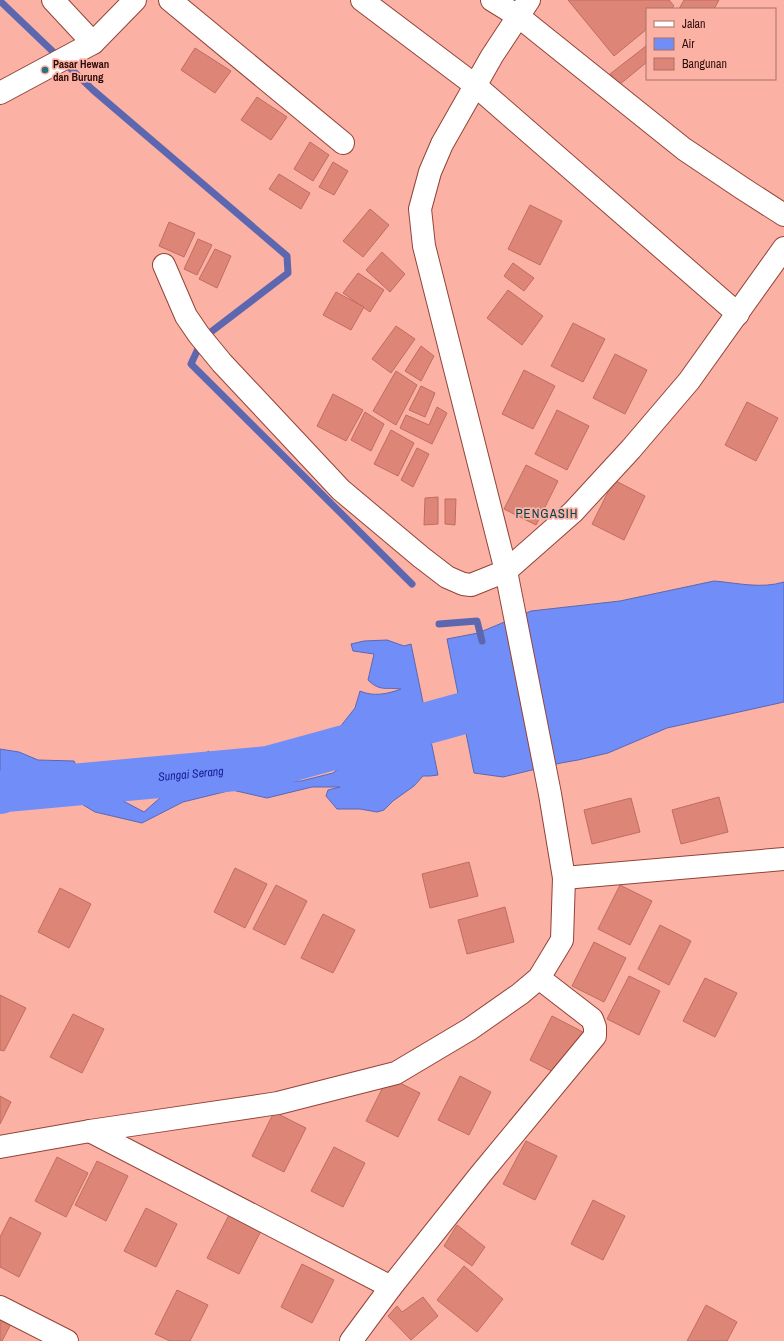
<svg xmlns="http://www.w3.org/2000/svg" width="784" height="1341" viewBox="0 0 784 1341" font-family="'Archivo Narrow',sans-serif">
	<rect width="100%" height="100%" fill="#fbb2a5"/>
	<g fill="#718ef8" stroke="#5d67b0">
		<path d="M 714,581 C 738,583 761,589 784,582 L 784,702 L 667,728 L 608,753 L 578,760 L 561,763 L 503,777 L 474,773 L 447,639 L 478,633 L 531,611 L 620,601 Z"/>
		<path d="M 387,640 L 404,646 L 411,644 L 438,775 L 430,776 L 423,776 L 414,786 L 393,801 L 384,810 L 377,812 L 360,809 L 337,809 L 326,796 L 328,790 L 340,787 L 312,787 L 267,798 L 232,790 L 183,802 L 142,823 L 95,812 L 70,797 L 7,782 L 0,788 L 0,749 L 19,752 L 38,760 L 74,761 L 85,784 L 99,788 L 144,812 L 170,789 L 181,767 L 209,751 L 198,780 L 214,783 L 239,774 L 249,773 L 252,780 L 259,785 L 274,785 L 290,781 L 301,781 L 333,773 L 346,762 L 343,758 L 340,727 L 355,708 L 360,691 C 373,697 388,694 401,689 C 387,687 380,692 368,680 L 374,654 L 353,651 L 351,644 L 364,641 Z"/>
	</g>
	<g fill="none" stroke-linecap="round" stroke-linejoin="round">
		<g stroke="#5d67b0" stroke-width="7">
			<path d="M 0,1 L 93,90 L 287,256 L 288,273 L 203,338 L 191,364 L 412,584"/>
			<path d="M 439,624 L 477,621 L 482,641"/>
		</g>
		<path stroke="#718ef8" stroke-width="42" id="s1" d="M 0,793 L 6,791 L 268,767 L 518,698"/>
	</g>
	<g fill="#dd8678" stroke="#c06c5e">
		<path d="M 568,0 L 669,0 L 674,6 L 671,9 L 647,9 L 647,29 L 614,56 Z"/>
		<path d="M 684,0 L 719,0 L 714,9 L 679,9 Z"/>
		<path d="M 646,46 L 647,47 L 647,62 L 619,85 L 610,74 Z"/>
		<path d="M 195,48 L 231,71 L 215,93 L 181,70 Z"/>
		<path d="M 257,97 L 287,117 L 271,140 L 241,120 Z"/>
		<path d="M 310,142 L 329,155 L 313,181 L 294,169 Z"/>
		<path d="M 333,162 L 348,171 L 334,195 L 319,187 Z"/>
		<path d="M 279,174 L 310,193 L 301,209 L 269,189 Z"/>
		<path d="M 530,205 L 562,221 L 540,265 L 508,249 Z"/>
		<path d="M 370,209 L 389,225 L 363,257 L 343,241 Z"/>
		<path d="M 169,222 L 195,233 L 184,257 L 159,246 Z"/>
		<path d="M 198,239 L 212,245 L 197,275 L 184,269 Z"/>
		<path d="M 215,249 L 231,256 L 217,288 L 199,279 Z"/>
		<path d="M 382,252 L 405,274 L 390,292 L 366,270 Z"/>
		<path d="M 513,263 L 534,278 L 524,291 L 504,276 Z"/>
		<path d="M 358,273 L 384,290 L 370,312 L 343,293 Z"/>
		<path d="M 508,290 L 543,316 L 522,345 L 487,318 Z"/>
		<path d="M 336,292 L 364,307 L 351,330 L 323,315 Z"/>
		<path d="M 573,323 L 605,339 L 583,382 L 551,366 Z"/>
		<path d="M 396,326 L 415,339 L 391,373 L 372,359 Z"/>
		<path d="M 421,346 L 434,356 L 421,381 L 405,371 Z"/>
		<path d="M 615,354 L 647,370 L 625,414 L 593,398 Z"/>
		<path d="M 524,370 L 555,386 L 533,429 L 502,414 Z"/>
		<path d="M 396,371 L 417,385 L 396,425 L 373,411 Z"/>
		<path d="M 421,386 L 435,393 L 425,417 L 409,410 Z"/>
		<path d="M 333,394 L 363,410 L 346,441 L 317,426 Z"/>
		<path d="M 747,402 L 778,418 L 756,461 L 725,445 Z"/>
		<path d="M 437,407 L 447,413 L 432,444 L 400,428 L 406,415 L 429,425 Z"/>
		<path d="M 557,410 L 589,426 L 567,470 L 535,454 Z"/>
		<path d="M 365,412 L 384,424 L 371,451 L 351,440 Z"/>
		<path d="M 391,430 L 414,443 L 398,476 L 374,464 Z"/>
		<path d="M 417,448 L 429,454 L 413,487 L 401,480 Z"/>
		<path d="M 526,465 L 558,481 L 536,525 L 504,509 Z"/>
		<path d="M 614,480 L 645,496 L 624,540 L 592,524 Z"/>
		<path d="M 438,497 L 438,524 L 424,525 L 425,498 Z"/>
		<path d="M 445,499 L 456,499 L 455,525 L 445,524 Z"/>
		<path d="M 719,797 L 728,832 L 681,844 L 672,810 Z"/>
		<path d="M 631,798 L 640,832 L 592,844 L 584,810 Z"/>
		<path d="M 469,862 L 478,896 L 430,908 L 422,874 Z"/>
		<path d="M 235,868 L 267,884 L 245,928 L 214,912 Z"/>
		<path d="M 276,885 L 307,901 L 285,945 L 253,929 Z"/>
		<path d="M 620,885 L 652,901 L 630,945 L 598,929 Z"/>
		<path d="M 60,888 L 91,904 L 69,948 L 38,932 Z"/>
		<path d="M 505,907 L 514,942 L 467,954 L 458,920 Z"/>
		<path d="M 323,914 L 355,930 L 333,973 L 301,958 Z"/>
		<path d="M 660,925 L 691,941 L 669,985 L 638,969 Z"/>
		<path d="M 594,942 L 626,958 L 604,1002 L 572,986 Z"/>
		<path d="M 629,976 L 660,991 L 639,1035 L 607,1019 Z"/>
		<path d="M 705,978 L 737,993 L 715,1037 L 683,1021 Z"/>
		<path d="M 0,995 L 26,1008 L 4,1051 L 0,1050 Z"/>
		<path d="M 73,1014 L 104,1029 L 82,1073 L 50,1057 Z"/>
		<path d="M 552,1016 L 583,1032 L 561,1076 L 530,1060 Z"/>
		<path d="M 460,1076 L 491,1092 L 469,1135 L 438,1120 Z"/>
		<path d="M 388,1077 L 420,1093 L 398,1137 L 366,1121 Z"/>
		<path d="M 0,1096 L 11,1102 L 0,1124 Z"/>
		<path d="M 274,1112 L 306,1128 L 284,1172 L 252,1156 Z"/>
		<path d="M 526,1141 L 557,1156 L 535,1200 L 503,1184 Z"/>
		<path d="M 334,1147 L 365,1163 L 343,1207 L 311,1191 Z"/>
		<path d="M 57,1157 L 88,1173 L 66,1217 L 35,1201 Z"/>
		<path d="M 97,1161 L 128,1176 L 106,1221 L 75,1205 Z"/>
		<path d="M 593,1200 L 625,1216 L 603,1260 L 571,1244 Z"/>
		<path d="M 146,1208 L 177,1224 L 156,1267 L 124,1251 Z"/>
		<path d="M 229,1215 L 261,1231 L 239,1274 L 207,1258 Z"/>
		<path d="M 10,1217 L 41,1233 L 19,1277 L 0,1267 L 0,1237 Z"/>
		<path d="M 457,1225 L 485,1247 L 472,1266 L 444,1246 Z"/>
		<path d="M 302,1264 L 334,1280 L 312,1323 L 281,1307 Z"/>
		<path d="M 464,1266 L 503,1299 L 477,1332 L 437,1300 Z"/>
		<path d="M 177,1290 L 208,1305 L 190,1341 L 170,1341 L 155,1334 Z"/>
		<path d="M 423,1297 L 438,1316 L 411,1340 L 388,1316 L 397,1306 L 402,1312 Z"/>
		<path d="M 706,1305 L 737,1322 L 727,1341 L 687,1341 Z"/>
		<path d="M 0,1310 L 14,1318 L 2,1341 L 0,1341 Z"/>
	</g>
	<g fill="none" stroke-linecap="round" stroke-linejoin="round">
		<g stroke="#934338" stroke-width="24">
			<g id="minor">
				<path d="M 53,0 L 93,43"/>
				<path d="M 170,0 L 343,143"/>
				<path d="M 362,0 L 476,86 L 738,314"/>
				<path d="M 492,0 L 518,16 L 684,149 L 742,188 L 784,215"/>
				<path d="M 0,93 L 93,43 L 135,0"/>
				<path d="M 164,265 L 186,316 L 199,335 L 222,363 L 341,490 L 421,557 L 447,577 L 463,584 L 471,585 L 506,571 L 573,512 L 631,449 L 689,381 L 784,248"/>
				<path d="M 564,878 L 784,859"/>
				<path d="M 90,1131 L 391,1287"/>
				<path d="M 0,1147 L 90,1131 L 278,1103 L 396,1073 L 470,1029 L 520,994 L 539,978 L 562,940 L 564,878 L 550,794 L 506,571 L 424,246 L 420,209 L 430,172 L 442,144 L 492,56 L 529,0"/>
				<path d="M 0,1307 L 67,1341"/>
				<path d="M 351,1341 L 391,1287 L 480,1175 L 595,1036 L 595,1027 L 592,1019 L 539,978"/>
			</g>
		</g>
		<use href="#minor" stroke="#fff" stroke-width="22"/>
	</g>
	<circle fill="#2a727d" stroke="#fbb2a5" stroke-width="1.5" cx="45" cy="70" r="4"/>
	<g text-anchor="middle" dominant-baseline="central" stroke-width="3.5" stroke-linejoin="round" paint-order="stroke">
		<g font-size="11" font-weight="bold" fill="#2d0c08" stroke="#fbb2a5" text-anchor="start">
			<text x="53" y="64">Pasar Hewan<tspan x="53" dy="13">dan Burung</tspan></text>
		</g>
		<g font-size="12" font-style="italic" fill="#1a1b96" stroke="#fbb2a5">
			<text stroke="none"><textPath href="#s1" startOffset="192">Sungai Serang</textPath></text>
		</g>
		<g font-size="13" letter-spacing="1" fill="#03444d" stroke="#fbb2a5">
			<text x="547" y="513">PENGASIH</text>
		</g>
	</g>
	<rect x="646" y="8" width="130" height="72" fill="#fbb2a5" stroke="#a97066"/>
	<rect x="654" y="21" width="20" height="6" fill="#ffffff" stroke="#a97066"/>
	<text x="682" y="28" font-size="12" fill="#2d0c08">Jalan</text>
	<rect x="654" y="38" width="20" height="12" fill="#718ef8" stroke="#a97066"/>
	<text x="682" y="48" font-size="12" fill="#2d0c08">Air</text>
	<rect x="654" y="58" width="20" height="12" fill="#dd8678" stroke="#a97066"/>
	<text x="682" y="68" font-size="12" fill="#2d0c08">Bangunan</text>
</svg>
